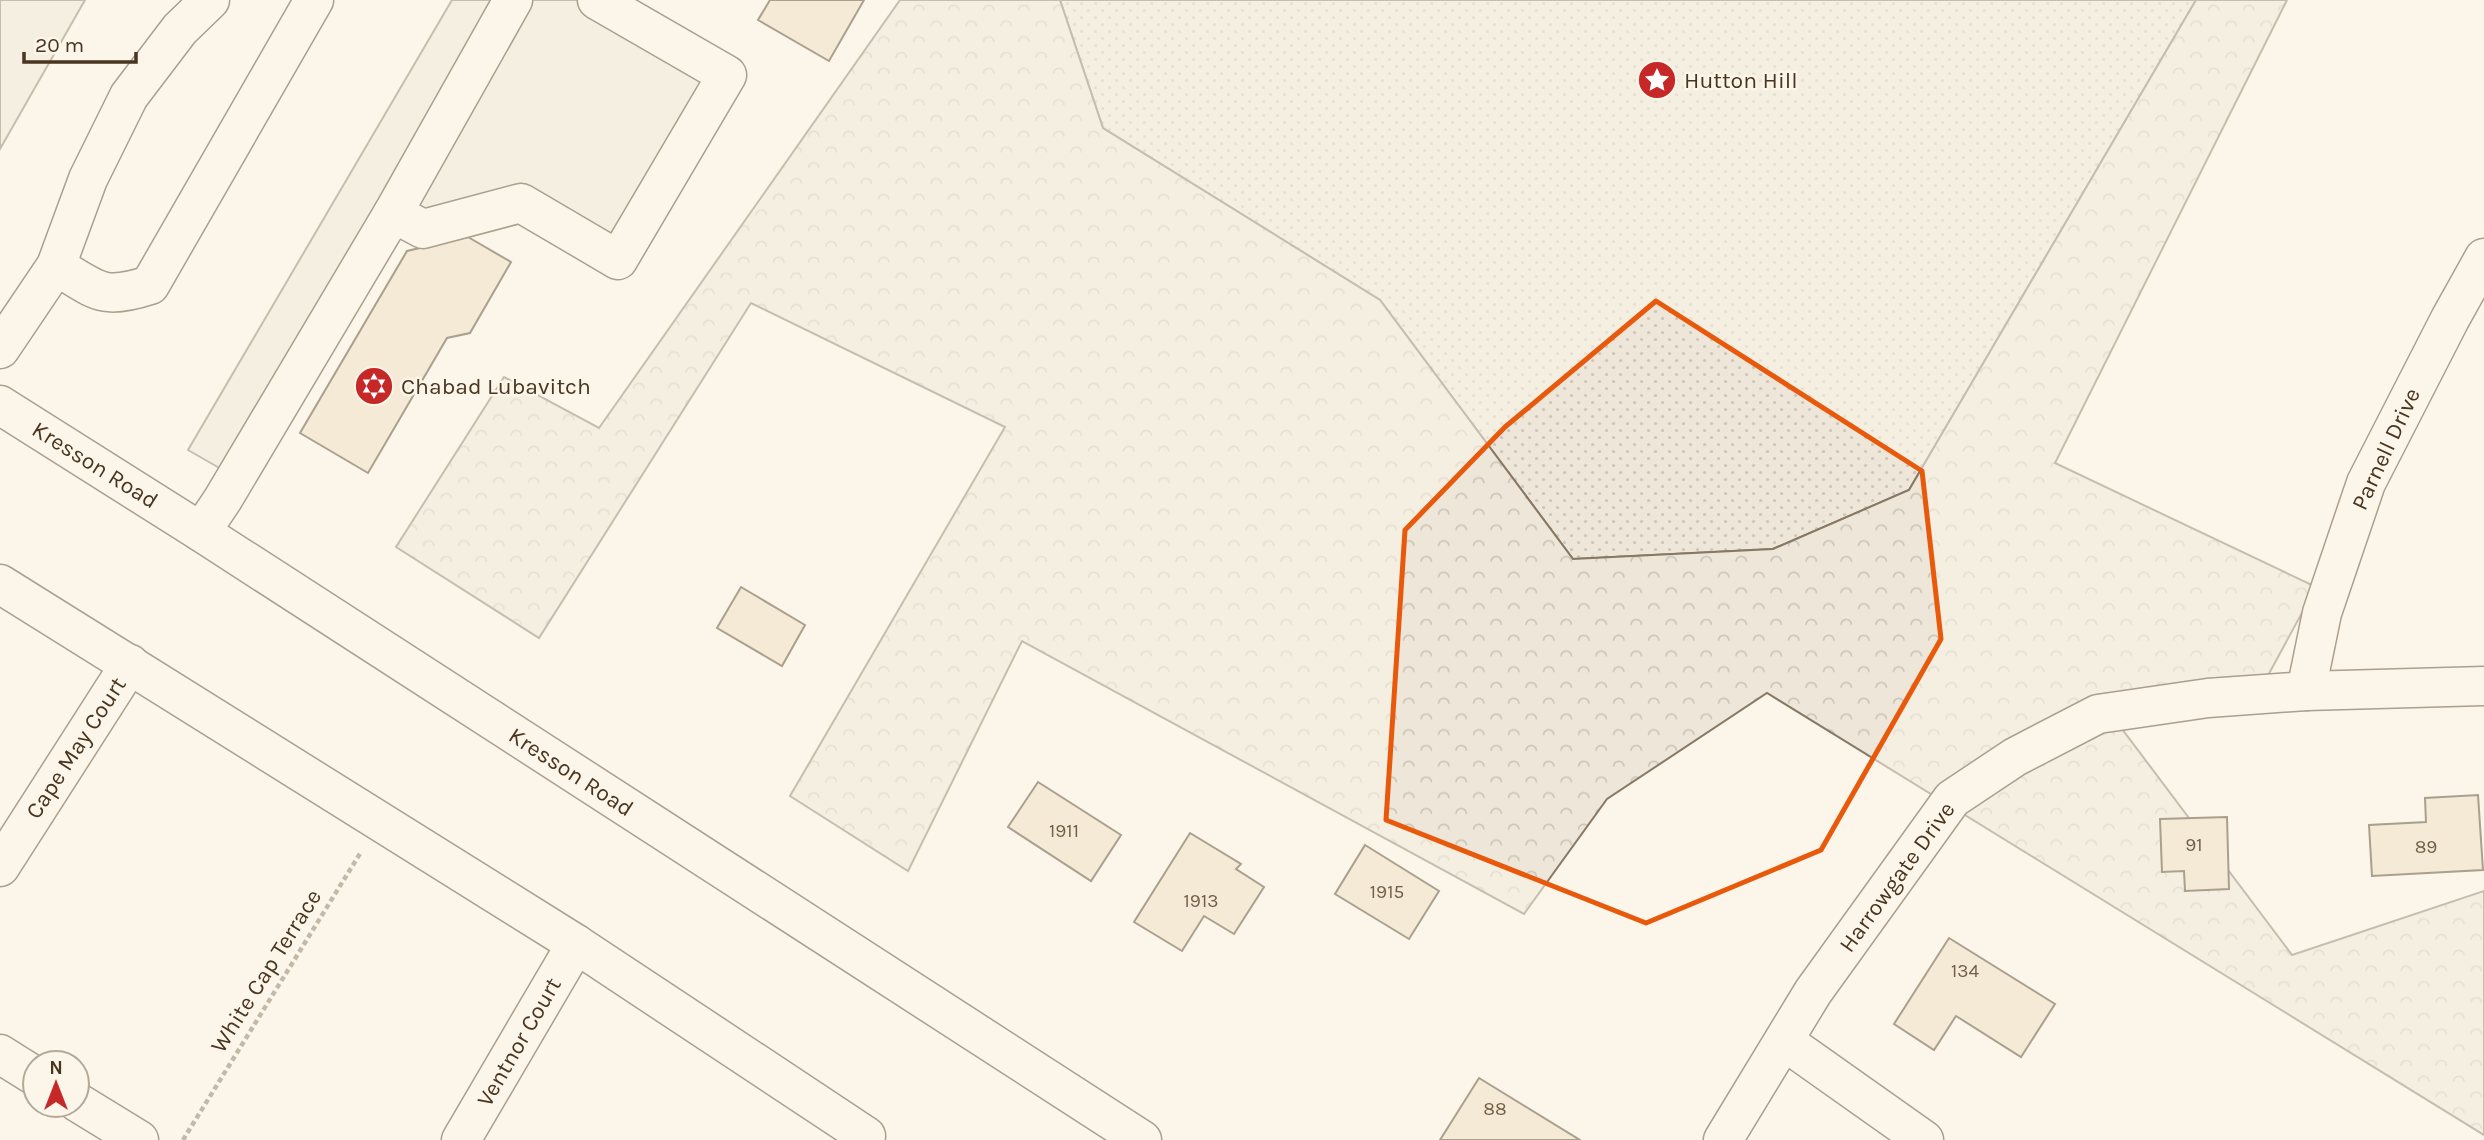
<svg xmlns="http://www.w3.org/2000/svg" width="2484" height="1140" viewBox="0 0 2484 1140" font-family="Karla,sans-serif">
	<defs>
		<pattern id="grass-dots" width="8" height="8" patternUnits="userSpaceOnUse" patternTransform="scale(1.75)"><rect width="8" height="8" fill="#ede6d9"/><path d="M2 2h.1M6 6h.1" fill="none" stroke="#cdc6ba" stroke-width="1.8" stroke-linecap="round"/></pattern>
		<pattern id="forest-crowns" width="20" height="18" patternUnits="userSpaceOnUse" patternTransform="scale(1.75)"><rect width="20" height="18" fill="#ede6d9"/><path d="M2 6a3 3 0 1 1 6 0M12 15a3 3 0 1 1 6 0" fill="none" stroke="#cdc6ba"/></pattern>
	</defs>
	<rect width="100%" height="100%" fill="#fbf6e9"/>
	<path fill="url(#grass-dots)" stroke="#887966" stroke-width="2" d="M 1060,0 L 2196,0 L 1909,490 L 1773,549 L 1573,559 L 1380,300 L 1103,128 Z"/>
	<path fill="url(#forest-crowns)" stroke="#887966" stroke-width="2" d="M 900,0 L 1060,0 L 1103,128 L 1380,300 L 1573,559 L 1773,549 L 1909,490 L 2196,0 L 2287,0 L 2055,463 L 2316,587 L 2259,692 L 2107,709 L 2292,955 L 2484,891 L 2484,1135 L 1767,693 L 1607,799 L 1524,914 L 1022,641 L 908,871 L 790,796 L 1005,427 L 751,303 L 539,638 L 396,547 L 504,377 L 599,428 Z"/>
	<g fill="#ede7d9" stroke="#887966" stroke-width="2">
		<path d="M 0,0 L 85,0 L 0,149 Z"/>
		<path d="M 452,0 L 597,0 L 727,75 L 618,260 L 521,203 L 393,213 L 235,477 L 188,450 Z"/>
	</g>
	<g fill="#ecdcbc" stroke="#4a3520" stroke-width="2">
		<path d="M 770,0 L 864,0 L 829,61 L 758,20 Z"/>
		<path d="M 468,237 L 511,262 L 470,333 L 447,338 L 368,473 L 300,433 L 407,251 Z"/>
		<path d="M 741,587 L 805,625 L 782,666 L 717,628 Z"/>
		<path d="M 1038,782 L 1121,835 L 1091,881 L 1008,827 Z"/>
		<path d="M 2478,795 L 2483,870 L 2372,876 L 2369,825 L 2426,822 L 2425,798 Z"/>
		<path d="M 2227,817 L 2229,889 L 2185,891 L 2184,871 L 2162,872 L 2160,819 Z"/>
		<path d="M 1190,833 L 1241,864 L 1236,869 L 1264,887 L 1234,934 L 1204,916 L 1182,951 L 1134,922 Z"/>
		<path d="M 1365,845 L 1439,891 L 1409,939 L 1335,894 Z"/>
		<path d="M 1949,938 L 2055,1004 L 2021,1057 L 1956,1016 L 1934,1050 L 1894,1024 Z"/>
		<path d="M 1479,1078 L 1580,1140 L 1440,1140 Z"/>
	</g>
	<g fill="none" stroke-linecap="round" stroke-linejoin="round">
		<g stroke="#4a3520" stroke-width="41">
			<g id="minor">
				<path d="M 393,213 L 423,229 L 521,203 L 618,260 L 727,75 L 597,0"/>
				<path d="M 56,266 C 97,290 101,301 150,285 L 314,0"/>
				<path d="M 0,349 L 56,266 L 88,179 L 129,96 L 180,29 L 210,0"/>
				<path d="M 0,405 L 201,532 L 1142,1140"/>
				<path d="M 201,532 L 223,499 L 393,213 L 513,0"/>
				<path d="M 0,584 L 576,944 L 866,1136"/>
				<path d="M 2306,691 L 2322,613 L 2366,483 L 2450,319 L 2484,258"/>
				<path d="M 0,867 L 130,664"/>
				<path d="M 1784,1041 L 1924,1140"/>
				<path d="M 0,1054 L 35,1076"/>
				<path d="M 77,1102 L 139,1140"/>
				<path d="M 461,1140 L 576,944"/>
				<path d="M 1723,1140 L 1813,992 L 1952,799 L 2015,757 L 2098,714 L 2208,698 L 2306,691 L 2484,686"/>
			</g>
		</g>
		<path stroke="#7f6f5c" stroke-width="4.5" stroke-dasharray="5 3.5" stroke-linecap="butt" d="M 183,1140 L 361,852"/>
		<use href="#minor" stroke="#fbf6e9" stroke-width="38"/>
	</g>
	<path d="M0 0H2484V1140H0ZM 1656,301 L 1922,471 L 1941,639 L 1821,850 L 1646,923 L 1386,820 L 1405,530 L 1505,427 Z" fill="#fbf6e9" fill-opacity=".55" fill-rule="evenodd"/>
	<path fill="none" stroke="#e8590c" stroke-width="5" stroke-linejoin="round" d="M 1656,301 L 1922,471 L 1941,639 L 1821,850 L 1646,923 L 1386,820 L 1405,530 L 1505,427 Z"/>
	<defs>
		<g id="sight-disc" transform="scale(2.0125)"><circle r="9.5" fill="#c62828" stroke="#fbf6e9"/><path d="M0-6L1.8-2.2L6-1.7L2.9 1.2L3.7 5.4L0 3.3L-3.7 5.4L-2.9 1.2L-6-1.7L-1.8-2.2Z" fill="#fff"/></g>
		<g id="synagogue-disc" transform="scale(2.0125)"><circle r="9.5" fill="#c62828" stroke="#fbf6e9"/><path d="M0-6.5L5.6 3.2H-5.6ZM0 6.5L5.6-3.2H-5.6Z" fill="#fff"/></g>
	</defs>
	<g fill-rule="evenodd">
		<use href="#sight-disc" x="1657" y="80"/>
		<use href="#synagogue-disc" x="374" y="386"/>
	</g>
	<g text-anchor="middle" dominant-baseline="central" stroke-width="5" stroke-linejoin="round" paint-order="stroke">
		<g font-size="19" fill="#725f47">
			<text x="1064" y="831">1911</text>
			<text x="2194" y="845">91</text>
			<text x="2426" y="847">89</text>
			<text x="1387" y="892">1915</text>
			<text x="1201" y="901">1913</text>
			<text x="1965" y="971">134</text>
			<text x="1495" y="1109">88</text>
		</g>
		<g font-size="23" fill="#4a3520" stroke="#fbf6e9" text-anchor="start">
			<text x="1684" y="80">Hutton Hill</text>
			<text x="401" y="386">Chabad Lubavitch</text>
		</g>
		<g font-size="23" fill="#4a3520" stroke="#fbf6e9">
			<text transform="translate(2386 449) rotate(-65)">Parnell Drive</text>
			<text transform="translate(95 465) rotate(32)">Kresson Road</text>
			<text transform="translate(76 748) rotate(-57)">Cape May Court</text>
			<text transform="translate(571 772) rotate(33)">Kresson Road</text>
			<text transform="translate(1897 877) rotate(-54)">Harrowgate Drive</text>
			<text transform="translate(266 971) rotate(-58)">White Cap Terrace</text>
			<text transform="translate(519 1042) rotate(-60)">Ventnor Court</text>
		</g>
	</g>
	<g transform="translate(56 1084)"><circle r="33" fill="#fbf6e9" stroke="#b4a999" stroke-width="2"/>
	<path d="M0-5L12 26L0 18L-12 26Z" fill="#c62828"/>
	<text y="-10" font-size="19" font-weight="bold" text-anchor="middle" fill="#4a3520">N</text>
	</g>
	<path d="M24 52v10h112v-10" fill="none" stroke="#4a3520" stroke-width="3.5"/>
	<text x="35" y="52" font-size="21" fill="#4a3520" stroke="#fbf6e9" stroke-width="5" paint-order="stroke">20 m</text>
</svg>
